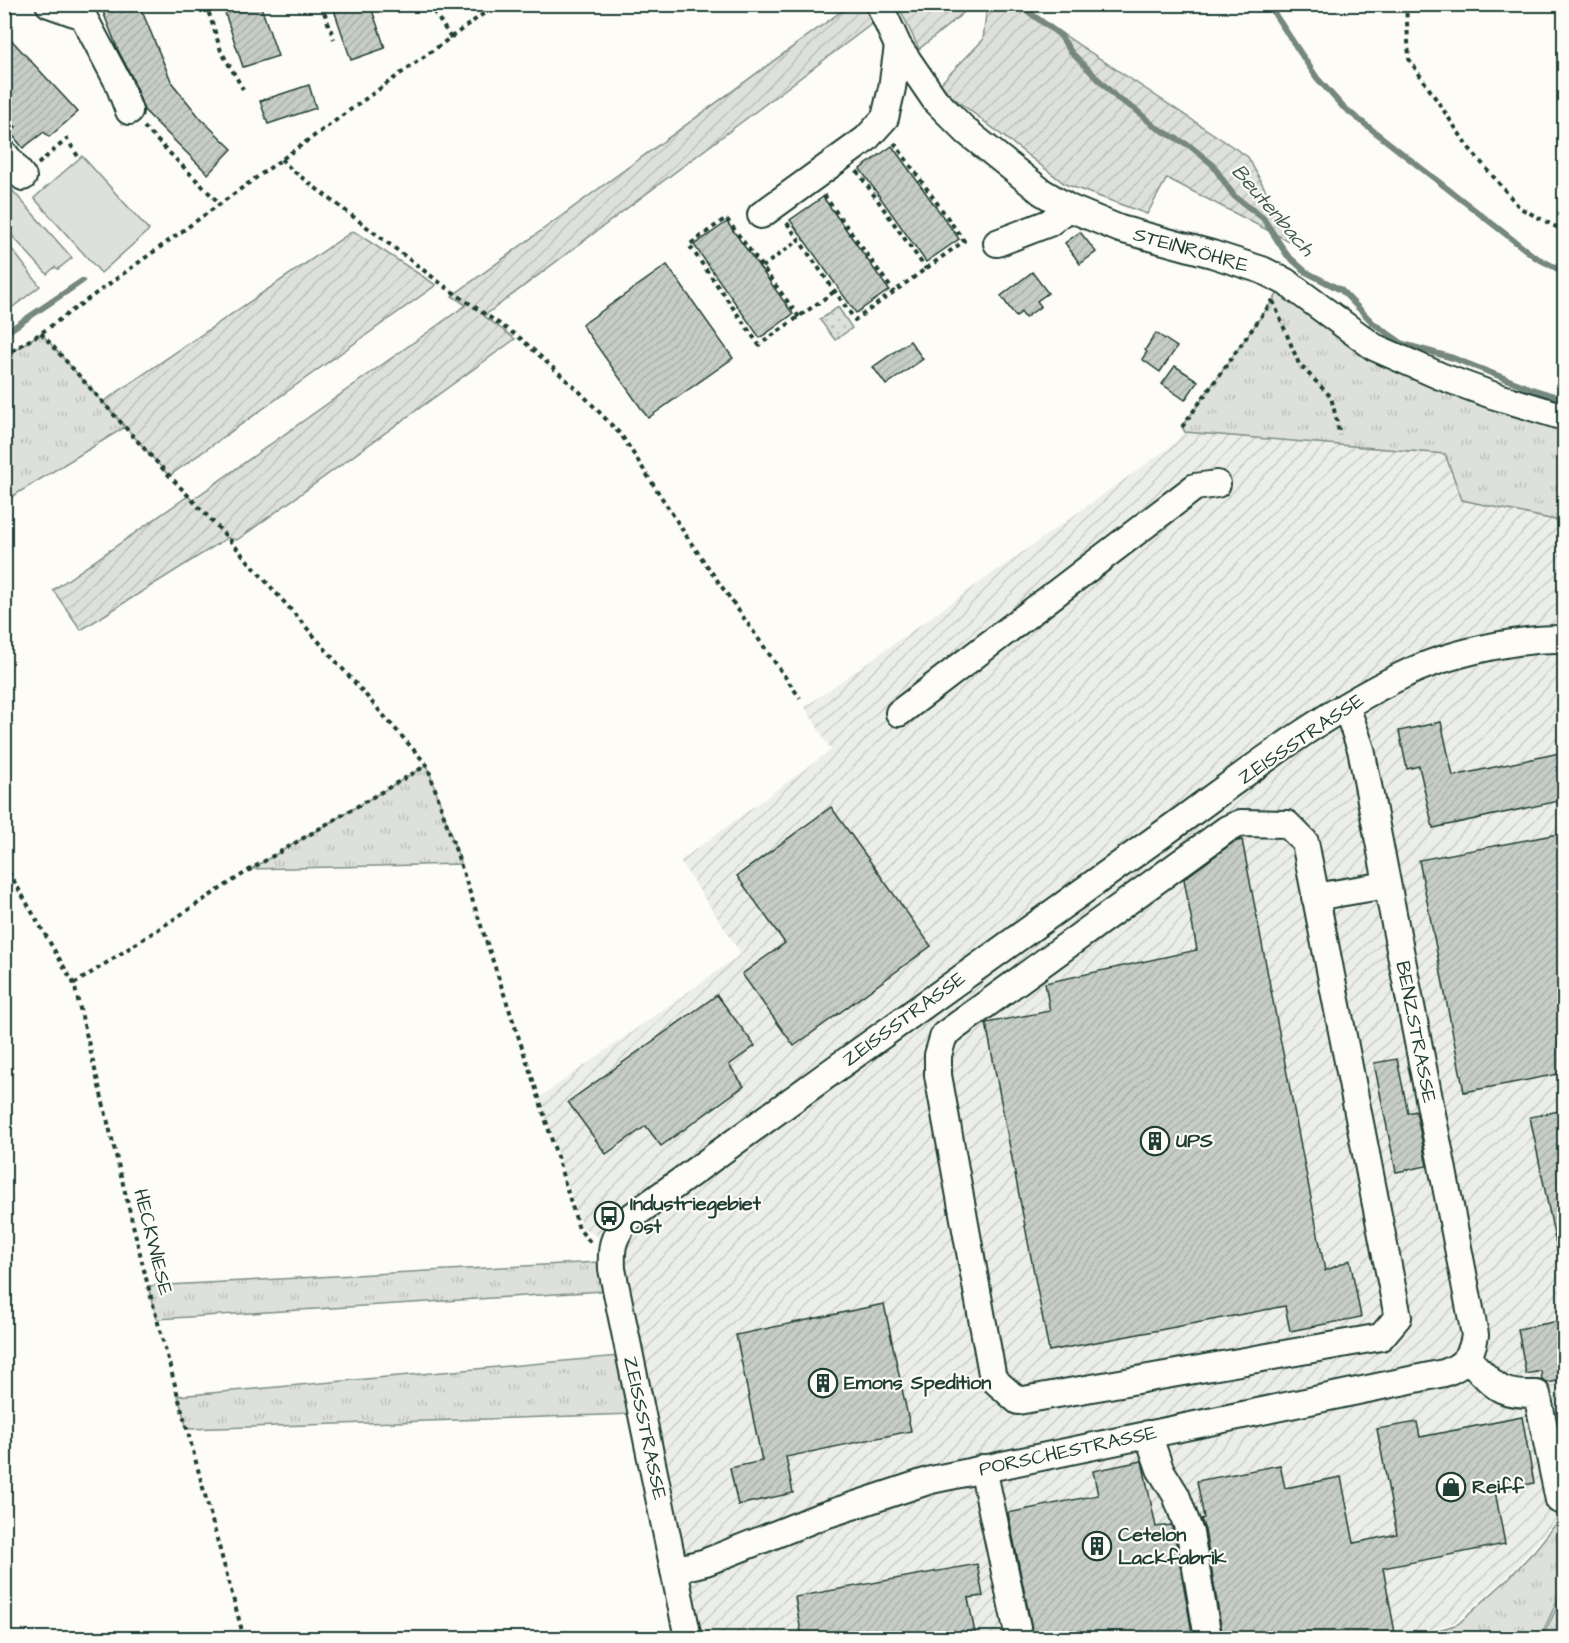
<svg xmlns="http://www.w3.org/2000/svg" width="1569" height="1643" viewBox="0 0 1569 1643" font-family="'Architects Daughter',sans-serif">
	<defs>
		<pattern id="industrial-furrows" width="10" height="10" patternUnits="userSpaceOnUse" patternTransform="scale(1.5)"><rect width="10" height="10" fill="#eceee9"/><path d="M-1 1l2-2M0 10L10 0M9 11l2-2" fill="none" stroke="#cacdc8"/></pattern>
		<pattern id="grass-tufts" width="24" height="20" patternUnits="userSpaceOnUse" patternTransform="scale(1.5)"><rect width="24" height="20" fill="#dde0db"/><path d="M3 7l-1-3M5 7V3M7 7l1-3M15 17l-1-3M17 17v-4M19 17l1-3" fill="none" stroke="#bdc1bd"/></pattern>
		<pattern id="park-dots" width="8" height="8" patternUnits="userSpaceOnUse" patternTransform="scale(1.5)"><rect width="8" height="8" fill="#dde0db"/><path d="M2 2h.1M6 6h.1" fill="none" stroke="#bdc1bd" stroke-width="1.8" stroke-linecap="round"/></pattern>
		<pattern id="garden-furrows" width="10" height="10" patternUnits="userSpaceOnUse" patternTransform="scale(1.5)"><rect width="10" height="10" fill="#dde0db"/><path d="M-1 1l2-2M0 10L10 0M9 11l2-2" fill="none" stroke="#bdc1bd"/></pattern>
		<pattern id="building-hatch" width="6" height="6" patternUnits="userSpaceOnUse" patternTransform="scale(1.5)"><rect width="6" height="6" fill="#c6cdc7"/><path d="M-1 1l2-2M0 6l6-6M5 7l2-2" fill="none" stroke="#aab1ac"/></pattern>
	</defs>
	<rect width="100%" height="100%" fill="#fdfcf7"/>
	<filter id="ink" filterUnits="userSpaceOnUse"><feTurbulence type="fractalNoise" baseFrequency=".0167" numOctaves="2"/><feDisplacementMap in="SourceGraphic" scale="12" xChannelSelector="R" yChannelSelector="G"/><feConvolveMatrix kernelMatrix="1 2 1 2 8 2 1 2 1" color-interpolation-filters="sRGB"/></filter>
	<g filter="url(#ink)">
		<path fill="url(#industrial-furrows)" d="M 1185,432 L 1445,454 L 1462,500 L 1564,522 L 1564,1511 L 1507,1577 L 1455,1622 L 1413,1635 L 1413,1638 L 698,1638 L 627,1289 L 600,1238 L 582,1227 L 539,1098 L 741,954 L 680,861 L 831,750 L 805,707 L 1170,447 Z"/>
		<g fill="url(#grass-tufts)" stroke="#7e8e88" stroke-width="1.5">
			<path d="M 1286,282 L 1372,352 L 1564,427 L 1564,522 L 1462,500 L 1445,454 L 1185,432 L 1182,427 Z"/>
			<path d="M 41,333 L 125,427 L 5,501 L 5,356 Z"/>
			<path d="M 427,765 L 461,864 L 251,869 Z"/>
			<path d="M 599,1262 L 603,1291 L 157,1319 L 148,1286 Z"/>
			<path d="M 619,1356 L 632,1414 L 187,1429 L 178,1396 Z"/>
			<path d="M 1564,1514 L 1564,1561 L 1559,1597 L 1540,1638 L 1415,1638 L 1415,1637 L 1458,1624 L 1508,1579 L 1536,1549 Z"/>
			<path d="M 1564,1568 L 1564,1638 L 1542,1638 L 1562,1597 Z"/>
		</g>
		<path fill="url(#park-dots)" stroke="#7e8e88" stroke-width="1.5" d="M 838,307 L 852,328 L 835,340 L 820,320 Z"/>
		<g fill="url(#garden-furrows)" stroke="#7e8e88" stroke-width="1.5">
			<path d="M 850,5 L 871,5 L 877,20 L 484,316 L 515,339 L 237,540 L 227,538 L 81,630 L 53,590 L 188,496 L 192,500 L 466,305 L 452,296 Z"/>
			<path d="M 898,5 L 973,5 L 919,49 Z"/>
			<path d="M 987,5 L 1019,5 L 1248,157 L 1294,244 L 1167,178 L 1147,214 L 1065,184 L 950,95 L 940,84 L 983,40 Z"/>
			<path d="M 353,231 L 436,285 L 169,476 L 103,402 Z"/>
		</g>
		<g fill="#dde0db" stroke="#7e8e88" stroke-width="1.5">
			<path d="M 82,156 L 149,230 L 101,273 L 34,198 Z"/>
			<path d="M 5,182 L 72,258 L 58,269 L 55,267 L 47,274 L 5,228 Z"/>
			<path d="M 5,240 L 40,286 L 5,313 Z"/>
		</g>
		<g fill="none" stroke-linecap="round" stroke-linejoin="round">
			<g stroke="#75877f" stroke-width="6">
				<path d="M 1022,4 L 1026,10 L 1060,35 L 1071,52 L 1117,98 L 1136,110 L 1154,126 L 1190,146 L 1212,164 L 1234,196 L 1263,218 L 1287,255 L 1306,272 L 1341,290 L 1373,323 L 1403,344 L 1453,358 L 1532,389 L 1564,399"/>
				<path d="M 1268,4 L 1317,78 L 1343,107 L 1535,257 L 1564,272"/>
				<path d="M 4,334 L 82,281"/>
			</g>
		</g>
		<g fill="url(#building-hatch)" stroke="#1f3d34" stroke-width="1.5">
			<path d="M 100,4 L 139,4 L 172,83 L 201,119 L 232,149 L 208,174 L 144,110 L 132,77 L 118,50 Z"/>
			<path d="M 222,4 L 260,4 L 278,56 L 243,67 Z"/>
			<path d="M 332,4 L 370,4 L 385,48 L 351,60 Z"/>
			<path d="M 4,32 L 78,112 L 49,137 L 44,132 L 23,148 L 10,132 L 16,127 L 4,115 Z"/>
			<path d="M 309,85 L 316,108 L 268,124 L 260,101 Z"/>
			<path d="M 892,146 L 959,239 L 926,262 L 860,169 Z"/>
			<path d="M 823,197 L 889,290 L 856,313 L 790,220 Z"/>
			<path d="M 727,222 L 793,314 L 760,338 L 694,245 Z"/>
			<path d="M 1080,232 L 1096,252 L 1080,264 L 1065,243 Z"/>
			<path d="M 667,265 L 733,358 L 648,418 L 582,325 Z"/>
			<path d="M 1032,272 L 1048,293 L 1037,301 L 1041,306 L 1025,318 L 1021,312 L 1016,317 L 1001,296 Z"/>
			<path d="M 1156,333 L 1177,347 L 1160,372 L 1142,359 L 1147,352 L 1145,350 Z"/>
			<path d="M 910,341 L 923,359 L 886,385 L 873,367 Z"/>
			<path d="M 1175,366 L 1198,381 L 1185,400 L 1162,384 Z"/>
			<path d="M 1441,722 L 1453,776 L 1564,752 L 1564,800 L 1433,828 L 1419,766 L 1407,769 L 1399,731 Z"/>
			<path d="M 831,807 L 931,946 L 794,1046 L 742,974 L 785,943 L 737,876 Z"/>
			<path d="M 1564,833 L 1564,1073 L 1464,1092 L 1419,860 Z"/>
			<path d="M 1242,840 L 1325,1271 L 1350,1260 L 1361,1317 L 1290,1331 L 1285,1306 L 1049,1351 L 986,1023 L 1050,1011 L 1045,983 L 1197,950 L 1184,879 L 1234,842 Z"/>
			<path d="M 717,995 L 755,1046 L 729,1065 L 744,1086 L 661,1146 L 646,1126 L 606,1154 L 568,1102 Z"/>
			<path d="M 1397,1059 L 1408,1113 L 1416,1111 L 1427,1166 L 1396,1172 L 1374,1063 Z"/>
			<path d="M 1564,1110 L 1564,1249 L 1557,1249 L 1530,1117 Z"/>
			<path d="M 884,1304 L 911,1431 L 786,1457 L 793,1493 L 738,1505 L 730,1468 L 762,1461 L 736,1335 Z"/>
			<path d="M 1564,1320 L 1564,1367 L 1560,1368 L 1563,1380 L 1547,1383 L 1542,1380 L 1541,1371 L 1526,1374 L 1518,1329 Z"/>
			<path d="M 1522,1417 L 1534,1483 L 1495,1491 L 1505,1544 L 1383,1568 L 1396,1638 L 1223,1638 L 1205,1530 L 1201,1519 L 1204,1518 L 1197,1481 L 1280,1465 L 1285,1488 L 1341,1477 L 1354,1543 L 1397,1534 L 1377,1429 L 1417,1422 L 1420,1437 Z"/>
			<path d="M 1142,1461 L 1156,1527 L 1171,1525 L 1175,1537 L 1193,1638 L 1034,1638 L 1008,1513 L 1098,1495 L 1093,1471 Z"/>
			<path d="M 977,1564 L 983,1596 L 968,1598 L 976,1638 L 802,1638 L 795,1597 Z"/>
		</g>
		<g fill="none" stroke-linecap="round" stroke-linejoin="round">
			<g stroke="#1f3d34" stroke-width="30">
				<g id="minor">
					<path d="M 49,4 L 83,16 L 118,82 L 129,111"/>
					<path d="M 879,4 L 898,46 L 935,100 L 967,132 L 1042,192 L 1069,208 L 1120,229 L 1212,254 L 1262,270 L 1286,282 L 1374,347 L 1440,376 L 1492,395 L 1564,417"/>
					<path d="M 4,153 L 23,177"/>
					<path d="M 761,215 L 866,139 L 885,118 L 892,88 L 898,46"/>
					<path d="M 997,243 L 1049,223 L 1069,208"/>
					<path d="M 899,713 L 1195,487 L 1217,484"/>
					<path d="M 1241,823 L 1287,824 L 1305,842 L 1398,1317 L 1381,1337 L 1018,1401 L 993,1379 L 938,1075 L 938,1055 L 944,1035 L 1227,829 Z"/>
					<path d="M 1315,897 L 1387,885"/>
					<path d="M 1468,1359 C 1496,1386 1496,1395 1537,1394 L 1559,1500"/>
					<path d="M 1148,1434 L 1160,1469 L 1176,1495 L 1190,1533 L 1208,1638"/>
					<path d="M 983,1468 L 1019,1638"/>
					<path d="M 674,1570 L 706,1562 L 819,1517 L 931,1480 L 1444,1373 C 1464,1366 1472,1356 1475,1335 L 1361,749 L 1346,706"/>
					<path d="M 688,1638 L 612,1269 C 611,1247 612,1238 627,1220 C 796,1097 966,974 1136,853 C 1223,792 1306,722 1401,676 C 1445,654 1516,638 1564,639"/>
				</g>
			</g>
			<g stroke="#1f3d34" stroke-width="4" stroke-dasharray="4.5 4.5" stroke-linecap="butt">
				<path d="M 206,4 L 221,51 L 243,89"/>
				<path d="M 321,4 L 334,39"/>
				<path d="M 429,4 L 451,38"/>
				<path d="M 1406,4 L 1409,59 L 1469,148 L 1520,208 L 1564,231"/>
				<path d="M 144,127 L 219,203"/>
				<path d="M 281,159 L 292,170 L 447,288 L 520,338 L 582,394 L 622,436 L 689,540 L 800,698"/>
				<path d="M 38,164 L 67,139 L 79,158"/>
				<path d="M 857,171 L 926,269"/>
				<path d="M 824,195 L 894,292"/>
				<path d="M 787,223 L 855,320 L 964,241 L 893,141"/>
				<path d="M 762,267 L 799,240"/>
				<path d="M 1273,301 L 1299,364 L 1331,397 L 1340,435"/>
				<path d="M 799,317 L 726,218 L 689,245 L 759,345 L 835,291"/>
				<path d="M 41,333 L 149,454 L 227,537 L 427,765 L 539,1098 L 579,1229 L 590,1242"/>
				<path d="M 4,356 L 41,333 L 497,4"/>
				<path d="M 1182,427 L 1273,300"/>
				<path d="M 4,864 L 74,984 L 148,1286 L 244,1638"/>
				<path d="M 74,984 L 251,869 L 427,765"/>
			</g>
			<use href="#minor" stroke="#fdfcf7" stroke-width="26"/>
		</g>
	</g>
	<defs>
		<g id="building-ring" transform="scale(1.5)"><circle r="9.5" fill="#fdfcf7" stroke="#1f3d34" stroke-width="1.5"/><path d="M-4-6H4V6H1V3H-1V6H-4ZM-2.5-4.3h1.7v1.8h-1.7ZM.8-4.3h1.7v1.8H.8ZM-2.5-1h1.7V.8h-1.7ZM.8-1h1.7V.8H.8Z" fill="#1f3d34"/></g>
		<g id="bus-ring" transform="scale(1.5)"><circle r="9.5" fill="#fdfcf7" stroke="#1f3d34" stroke-width="1.5"/><path d="M-5-6H5V4H4V6H2V4H-2V6H-4V4H-5ZM-3.5-4V0h7V-4ZM-3.5 1.2v1.5H-2V1.2ZM2 1.2v1.5H3.5V1.2Z" fill="#1f3d34"/></g>
		<g id="shop-ring" transform="scale(1.5)"><circle r="9.5" fill="#fdfcf7" stroke="#1f3d34" stroke-width="1.5"/><path d="M-5-2.5h2.3a2.7 3.5 0 0 1 5.4 0H5L5.5 6h-11ZM-1.5-2.5h3a1.5 2.3 0 0 0-3 0Z" fill="#1f3d34"/></g>
	</defs>
	<g fill-rule="evenodd">
		<use href="#building-ring" x="1155" y="1141"/>
		<use href="#bus-ring" x="609" y="1216"/>
		<use href="#building-ring" x="823" y="1383"/>
		<use href="#shop-ring" x="1451" y="1487"/>
		<use href="#building-ring" x="1097" y="1546"/>
	</g>
	<g text-anchor="middle" dominant-baseline="central" stroke-width="4.5" stroke-linejoin="round" paint-order="stroke">
		<g font-size="20" fill="#1f3d34" stroke="#fdfcf7">
			<text transform="translate(1191 250) rotate(16)">STEINRÖHRE</text>
			<text transform="translate(1301 739) rotate(-34)">ZEISSSTRASSE</text>
			<text transform="translate(904 1019) rotate(-36)">ZEISSSTRASSE</text>
			<text transform="translate(1416 1032) rotate(79)">BENZSTRASSE</text>
			<text transform="translate(153 1242) rotate(76)">HECKWIESE</text>
			<text transform="translate(645 1428) rotate(78)">ZEISSSTRASSE</text>
			<text transform="translate(1068 1451) rotate(-12)">PORSCHESTRASSE</text>
		</g>
		<g font-size="20" font-weight="bold" fill="#1f3d34" stroke="#fdfcf7" text-anchor="start">
			<text x="1176" y="1141">UPS</text>
			<text x="630" y="1204">Industriegebiet<tspan x="630" dy="23">Ost</tspan></text>
			<text x="844" y="1383">Emons Spedition</text>
			<text x="1472" y="1487">Reiff</text>
			<text x="1118" y="1535">Cetelon<tspan x="1118" dy="23">Lackfabrik</tspan></text>
		</g>
		<g font-size="21" font-style="italic" fill="#435c53" stroke="#fdfcf7">
			<text transform="translate(1273 210) rotate(49)">Beutenbach</text>
		</g>
	</g>
	<rect width="1569" height="1643" fill="none" stroke="#fdfcf7" stroke-width="24"/>
	<rect x="12" y="12" width="1545" height="1619" fill="none" stroke="#1f3d34" stroke-width="2" filter="url(#ink)"/>
</svg>
